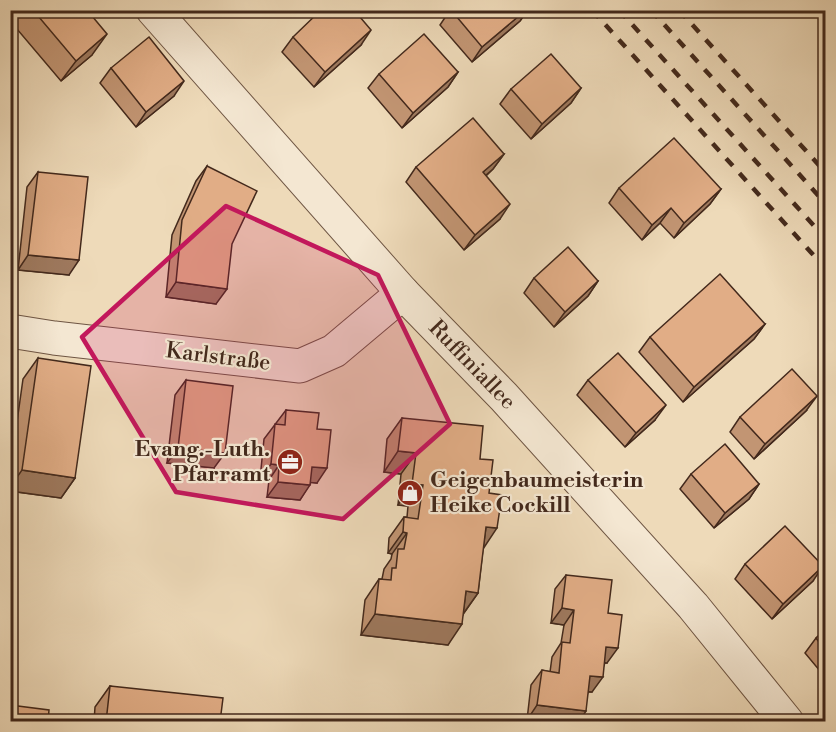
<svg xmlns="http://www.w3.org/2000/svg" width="836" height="732" viewBox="0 0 836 732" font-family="'Libre Bodoni',serif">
	<rect width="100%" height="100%" fill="#eedab9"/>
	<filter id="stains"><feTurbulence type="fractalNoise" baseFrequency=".00333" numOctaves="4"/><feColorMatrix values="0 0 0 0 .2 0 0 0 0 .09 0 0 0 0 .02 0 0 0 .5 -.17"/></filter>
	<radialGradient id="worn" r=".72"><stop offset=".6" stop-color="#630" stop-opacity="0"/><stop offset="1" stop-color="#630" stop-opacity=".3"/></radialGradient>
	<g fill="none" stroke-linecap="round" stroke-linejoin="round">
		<g stroke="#6e5543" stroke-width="35">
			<path id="minor" d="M 10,331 L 54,338 L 300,366 L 334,351 L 403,293"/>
		</g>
		<g stroke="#6e5543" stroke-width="35">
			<path id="tertiary" d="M 153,10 L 403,293 L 504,397 L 693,606 L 787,722"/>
		</g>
		<use href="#minor" stroke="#f4e7d2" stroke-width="33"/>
		<use href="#tertiary" stroke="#f4e7d2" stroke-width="33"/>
		<g stroke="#43291c" stroke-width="4.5" stroke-dasharray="10 10" stroke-linecap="butt">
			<path d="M 592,10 L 826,269"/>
			<path d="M 619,10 L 826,239"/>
			<path d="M 651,10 L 826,204"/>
			<path d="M 679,10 L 826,173"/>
		</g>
	</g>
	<g fill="#c29573" stroke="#43291c" stroke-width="1.5">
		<path d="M 18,10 L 93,10 L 90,14 L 92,55 L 61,81 L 11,22 Z"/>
		<path d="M 450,10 L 528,10 L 520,21 L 472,62 L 440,25 Z"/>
		<path d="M 293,37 L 361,45 L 314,87 L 282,52 Z"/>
		<path d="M 111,68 L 174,96 L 136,127 L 100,83 Z"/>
		<path d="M 458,72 L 448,87 L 402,128 L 368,88 L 379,74 Z"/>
		<path d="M 581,88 L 571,103 L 531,139 L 500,104 L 511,89 Z"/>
		<path d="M 504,154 L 493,169 L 486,176 L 500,219 L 464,250 L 406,182 L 416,167 Z"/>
		<path d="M 207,166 L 216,304 L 166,297 L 172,235 L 196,181 Z"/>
		<path d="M 38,172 L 69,275 L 18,270 L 27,187 Z"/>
		<path d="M 619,188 L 721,189 L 710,204 L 674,238 L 660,223 L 642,240 L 609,203 Z"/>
		<path d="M 534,278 L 598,281 L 588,296 L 554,327 L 524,293 Z"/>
		<path d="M 765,324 L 754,339 L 683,402 L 639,352 L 650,337 Z"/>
		<path d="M 38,358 L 75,478 L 61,498 L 10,491 L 10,472 L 23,379 Z"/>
		<path d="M 186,380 L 214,468 L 167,463 L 175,395 Z"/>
		<path d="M 588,380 L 655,420 L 625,447 L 577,395 Z"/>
		<path d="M 286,410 L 317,429 L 317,483 L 311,482 L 300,500 L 267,497 L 269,480 L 260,479 L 264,439 Z"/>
		<path d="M 806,411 L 754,459 L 730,432 L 740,417 Z"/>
		<path d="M 402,418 L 480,459 L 483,549 L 478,593 L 464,613 L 448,645 L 361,635 L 365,600 L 379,579 L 382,579 L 384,569 L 391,559 L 392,554 L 388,553 L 389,538 L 404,517 L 407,517 L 408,506 L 398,505 L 401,474 L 384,472 L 387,439 Z"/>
		<path d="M 691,474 L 759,484 L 749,499 L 714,528 L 680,489 Z"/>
		<path d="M 745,564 L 813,581 L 772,619 L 735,579 Z"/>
		<path d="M 566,575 L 608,613 L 607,663 L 605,663 L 592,692 L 588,692 L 579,722 L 537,722 L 527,720 L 531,685 L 542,670 L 550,672 L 552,657 L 561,643 L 564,625 L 551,623 L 555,589 Z"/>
		<path d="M 825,630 L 825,677 L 805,653 L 816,638 Z"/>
		<path d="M 110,686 L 220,722 L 94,722 L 95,707 Z"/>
	</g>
	<g fill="#9e795e" stroke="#43291c" stroke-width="1.5">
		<path d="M 526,10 L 528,10 L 520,21 L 472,62 L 482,47 Z"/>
		<path d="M 371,30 L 361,45 L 314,87 L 325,72 Z"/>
		<path d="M 107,34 L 92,55 L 61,81 L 76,61 Z"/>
		<path d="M 458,72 L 448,87 L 402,128 L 413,113 Z"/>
		<path d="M 184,81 L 174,96 L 136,127 L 146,112 Z"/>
		<path d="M 581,88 L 571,103 L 531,139 L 542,124 Z"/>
		<path d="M 504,154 L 493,169 L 472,187 L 483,172 Z"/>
		<path d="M 721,189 L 710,204 L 674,238 L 684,223 Z"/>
		<path d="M 510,204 L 500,219 L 464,250 L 475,235 Z"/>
		<path d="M 671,208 L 660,223 L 642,240 L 652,225 Z"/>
		<path d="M 28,255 L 79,260 L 69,275 L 18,270 Z"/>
		<path d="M 598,281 L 588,296 L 554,327 L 565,312 Z"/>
		<path d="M 176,282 L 227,289 L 216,304 L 166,297 Z"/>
		<path d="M 765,324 L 754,339 L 683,402 L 694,387 Z"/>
		<path d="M 817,396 L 806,411 L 754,459 L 765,444 Z"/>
		<path d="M 666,405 L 655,420 L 625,447 L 636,433 Z"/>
		<path d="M 178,448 L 225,453 L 214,468 L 167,463 Z"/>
		<path d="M 398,451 L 416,453 L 401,474 L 384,472 Z"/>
		<path d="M 271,464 L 279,465 L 269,480 L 260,479 Z"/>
		<path d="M 312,467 L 327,468 L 317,483 L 302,482 Z"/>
		<path d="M 22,470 L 75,478 L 61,498 L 10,491 L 10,487 Z"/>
		<path d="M 278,482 L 310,485 L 300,500 L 267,497 Z"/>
		<path d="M 412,484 L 423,485 L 408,506 L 398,505 Z"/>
		<path d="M 759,484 L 749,499 L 714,528 L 725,513 Z"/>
		<path d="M 486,527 L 497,528 L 483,549 Z"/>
		<path d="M 403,532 L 407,533 L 392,554 L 388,553 Z"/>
		<path d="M 823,566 L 813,581 L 772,619 L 783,604 Z"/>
		<path d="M 466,591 L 478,593 L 463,614 Z"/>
		<path d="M 562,608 L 574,610 L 564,625 L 551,623 Z"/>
		<path d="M 375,614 L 462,624 L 448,645 L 361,635 Z"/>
		<path d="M 606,647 L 618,648 L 607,663 L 596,662 Z"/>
		<path d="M 590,676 L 603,677 L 592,692 L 579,691 Z"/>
		<path d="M 537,705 L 586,711 L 579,722 L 537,722 L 527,720 Z"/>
	</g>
	<g fill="#e1ad86" stroke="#43291c" stroke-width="1.5">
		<path d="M 33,10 L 87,10 L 107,34 L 76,61 Z"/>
		<path d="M 321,10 L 354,10 L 371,30 L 325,72 L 293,37 Z"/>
		<path d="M 451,10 L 526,10 L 482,47 Z"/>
		<path d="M 424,34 L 458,72 L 413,113 L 379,74 Z"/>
		<path d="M 149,37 L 184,81 L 146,112 L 111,68 Z"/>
		<path d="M 551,54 L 581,88 L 542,124 L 511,89 Z"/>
		<path d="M 473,118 L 504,154 L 483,172 L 510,204 L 475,235 L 416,167 Z"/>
		<path d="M 674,138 L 721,189 L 684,223 L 671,208 L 652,225 L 619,188 Z"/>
		<path d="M 207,166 L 257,191 L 232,244 L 227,289 L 176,282 L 182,220 Z"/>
		<path d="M 38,172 L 88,177 L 79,260 L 28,255 Z"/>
		<path d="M 568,247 L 598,281 L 565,312 L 534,278 Z"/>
		<path d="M 720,274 L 765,324 L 694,387 L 650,337 Z"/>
		<path d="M 618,353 L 666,405 L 636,433 L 588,380 Z"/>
		<path d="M 38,358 L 91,366 L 75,478 L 22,470 Z"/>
		<path d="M 792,369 L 817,396 L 765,444 L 740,417 Z"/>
		<path d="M 186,380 L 233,386 L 225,453 L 178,448 Z"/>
		<path d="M 286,410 L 319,413 L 317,429 L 331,430 L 327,468 L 312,467 L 310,485 L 278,482 L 279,465 L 271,464 L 275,424 L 285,425 Z"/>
		<path d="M 402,418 L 483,426 L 480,459 L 493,460 L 489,493 L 502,495 L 497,528 L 486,527 L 478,593 L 466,591 L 462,624 L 375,614 L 379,579 L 391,580 L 392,568 L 396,568 L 398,549 L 404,549 L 407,533 L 403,532 L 404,517 L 418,519 L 423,485 L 412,484 L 416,453 L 398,451 Z"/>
		<path d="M 725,444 L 759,484 L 725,513 L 691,474 Z"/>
		<path d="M 785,526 L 823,566 L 783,604 L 745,564 Z"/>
		<path d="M 566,575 L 612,580 L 608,613 L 622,615 L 618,648 L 606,647 L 603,677 L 590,676 L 586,711 L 537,705 L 542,670 L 559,673 L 562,642 L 570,643 L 574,610 L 562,608 Z"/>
		<path d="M 825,630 L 825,650 L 816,638 Z"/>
		<path d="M 110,686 L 223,698 L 220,722 L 106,722 Z"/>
		<path d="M 10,705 L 49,710 L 48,722 L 10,722 Z"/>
	</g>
	<path fill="#c2185b" fill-opacity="0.2" stroke="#c2185b" stroke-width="4.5" stroke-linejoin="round" d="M 226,206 L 378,275 L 450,424 L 343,519 L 176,492 L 82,337 Z"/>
	<defs>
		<g id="office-disc" transform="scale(1.35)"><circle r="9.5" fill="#8f2418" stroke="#f4e7d2"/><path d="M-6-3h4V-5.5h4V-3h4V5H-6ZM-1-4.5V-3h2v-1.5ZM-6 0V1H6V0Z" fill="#fff"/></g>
		<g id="shop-disc" transform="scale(1.35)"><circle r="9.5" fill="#8f2418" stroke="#f4e7d2"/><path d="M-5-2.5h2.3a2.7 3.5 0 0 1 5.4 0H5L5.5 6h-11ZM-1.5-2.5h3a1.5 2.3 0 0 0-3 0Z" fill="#fff"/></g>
	</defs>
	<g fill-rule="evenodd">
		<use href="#office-disc" x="290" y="462"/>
		<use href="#shop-disc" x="410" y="493"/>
	</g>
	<g text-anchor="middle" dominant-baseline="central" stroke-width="4.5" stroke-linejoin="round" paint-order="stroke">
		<g font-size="22" fill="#43291c" stroke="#f4e7d2">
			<text transform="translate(218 357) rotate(7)">Karlstraße</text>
			<text transform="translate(472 365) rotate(46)">Ruffiniallee</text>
		</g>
		<g font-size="22" font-weight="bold" fill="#43291c" stroke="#f4e7d2" text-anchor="end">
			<text x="270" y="449">Evang.-Luth.<tspan x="270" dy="25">Pfarramt</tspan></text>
			<text x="430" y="480" text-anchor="start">Geigenbaumeisterin<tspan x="430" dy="25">Heike Cockill</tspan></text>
		</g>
	</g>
	<rect width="836" height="732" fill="none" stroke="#eedab9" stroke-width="36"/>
	<rect x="12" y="12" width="812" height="708" fill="none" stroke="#43291c" stroke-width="3"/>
	<rect x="18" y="18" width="800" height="696" fill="none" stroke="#43291c" stroke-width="1.5"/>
	<rect width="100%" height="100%" filter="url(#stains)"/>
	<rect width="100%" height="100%" fill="url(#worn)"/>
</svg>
